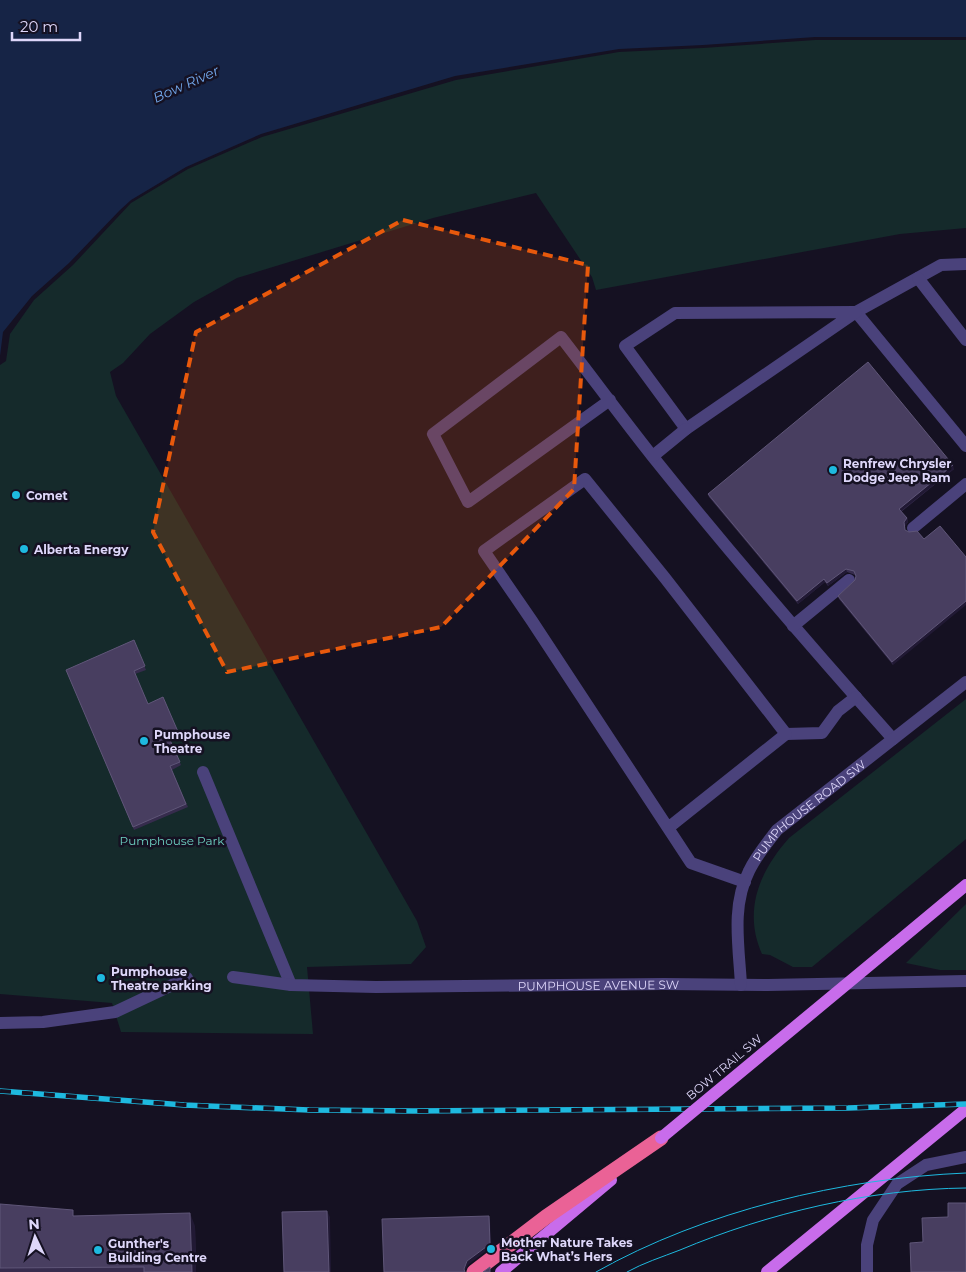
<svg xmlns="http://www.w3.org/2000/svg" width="966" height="1272" viewBox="0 0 966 1272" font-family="Montserrat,sans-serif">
	<rect width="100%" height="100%" fill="#151122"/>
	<g fill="#152a2b">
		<path d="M 815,40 L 966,40 L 966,228 L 900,234 L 596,290 L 592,277 L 536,193 L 433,218 L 237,278 L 194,302 L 150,334 L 123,363 L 110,372 L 116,396 L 417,921 L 426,947 L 411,964 L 307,967 L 313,1034 L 121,1032 L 112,1003 L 0,994 L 0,365 L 6,361 L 10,334 L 34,300 L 73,265 L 131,203 L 188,169 L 262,137 L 456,80 L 619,52 L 703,48 Z"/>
		<path d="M 966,699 L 966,839 L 812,967 L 793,967 L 770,955 L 762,954 C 743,911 759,872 789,838 Z"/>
		<path d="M 966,904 L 966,970 L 940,970 L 906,963 Z"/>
	</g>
	<path fill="#162446" d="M 0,0 L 966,0 L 966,37 L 815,37 L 703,45 L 619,49 L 455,76 L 261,134 L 186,167 L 131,200 L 120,210 L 69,263 L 32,296 L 3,332 L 0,356 Z"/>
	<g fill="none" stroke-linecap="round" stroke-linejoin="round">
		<g stroke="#4a427b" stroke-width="12">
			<path d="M 966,264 L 941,265 L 856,312 L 966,446"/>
			<path d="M 918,278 L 966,340"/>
			<path d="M 856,312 L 686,429 L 625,346 L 675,313 Z"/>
			<path d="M 610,400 L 468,502 L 433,434 L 561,337 C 592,377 622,418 653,457 C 730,553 811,647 893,739"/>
			<path d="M 653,456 L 686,429"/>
			<path d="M 913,528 L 966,484"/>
			<path d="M 793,626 L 849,580"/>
			<path d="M 786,734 L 822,733 L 838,711 L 856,697"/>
			<path d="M 203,772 L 291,985"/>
			<path d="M 668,828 L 786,734 L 665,578 L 585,479 L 484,551 L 532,621 L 691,863 L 745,882"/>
			<path id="s1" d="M 233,977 L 291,985 L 376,987 L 664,984 L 768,985 L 966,981"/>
			<path id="s2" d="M 741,985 C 739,947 731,906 749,871 C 756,856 767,843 777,830 L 966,682"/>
			<path d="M 0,1023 L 43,1022 L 115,1012 L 187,978"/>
			<path d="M 867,1272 L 867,1245 L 873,1220 L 897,1184 L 926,1165 L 966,1157"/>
		</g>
		<g stroke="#c86ceb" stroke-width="12">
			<path d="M 895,944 L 966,885"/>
			<path d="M 501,1272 L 611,1180"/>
			<path d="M 767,1272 L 966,1109"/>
		</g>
		<path stroke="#ea6296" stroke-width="15" d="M 474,1272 L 546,1217 L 661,1138"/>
		<g stroke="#1eb9df" stroke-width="1">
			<path d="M 596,1272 C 704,1211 843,1178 966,1173"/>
			<path d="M 627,1272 C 643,1263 662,1257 680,1250 C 768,1213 870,1189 966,1188"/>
		</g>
		<g stroke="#1eb9df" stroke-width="5.5">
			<path id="rail" d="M 0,1091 L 184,1105 L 309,1110 L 414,1111 L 848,1108 L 966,1104"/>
		</g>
		<use href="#rail" stroke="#151122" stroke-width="4" stroke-dasharray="11" stroke-linecap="butt"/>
		<path stroke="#c86ceb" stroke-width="12" d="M 661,1138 L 895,944"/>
	</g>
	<g fill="#362c4d">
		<path d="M 954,469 L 901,512 L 907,518 L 908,522 L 905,526 L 893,665 L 839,599 L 838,596 L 855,580 L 856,576 L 855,575 L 847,572 L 828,586 L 825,582 L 798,604 L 709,497 L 708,494 Z"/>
		<path d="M 134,640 L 146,670 L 135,674 L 148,704 L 163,697 L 180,737 L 171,741 L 181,765 L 172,770 L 188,807 L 134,830 L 66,670 Z"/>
		<path d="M 0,1204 L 75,1216 L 195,1226 L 196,1272 L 0,1272 Z"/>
	</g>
	<g fill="#211934">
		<path d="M 953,465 L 954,469 L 900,512 L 899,509 Z"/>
		<path d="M 907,518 L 908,522 L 905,526 L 906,533 L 904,522 Z"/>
		<path d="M 846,569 L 847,572 L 828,586 L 827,583 Z"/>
		<path d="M 824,579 L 825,582 L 798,604 L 797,601 Z"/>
		<path d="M 966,601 L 966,605 L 893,665 L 892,662 Z"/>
		<path d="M 327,1211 L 330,1217 L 331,1272 L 329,1272 Z"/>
		<path d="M 190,1213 L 195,1226 L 196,1272 L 192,1272 Z"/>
		<path d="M 489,1216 L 490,1219 L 491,1247 L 468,1265 L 464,1272 L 464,1269 Z"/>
	</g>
	<g fill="#483e60" stroke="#5f5678">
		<path d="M 868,362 L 953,465 L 899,509 L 907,518 L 904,522 L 905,530 L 909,532 L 917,531 L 924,539 L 940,526 L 966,557 L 966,601 L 892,662 L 838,596 L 855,580 L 856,576 L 854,571 L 846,569 L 827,583 L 824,579 L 797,601 L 708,494 Z"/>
		<path d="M 134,640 L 145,666 L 134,671 L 148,704 L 163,697 L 179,734 L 169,738 L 180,762 L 170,766 L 186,804 L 133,827 L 66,670 Z"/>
		<path d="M 948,1203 L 966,1203 L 966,1272 L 911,1272 L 910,1243 L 923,1242 L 922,1218 L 948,1217 Z"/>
		<path d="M 0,1204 L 73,1210 L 73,1216 L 190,1213 L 192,1272 L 144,1272 L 144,1267 L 0,1268 Z"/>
		<path d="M 327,1211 L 329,1272 L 284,1272 L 282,1212 Z"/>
		<path d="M 489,1216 L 490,1244 L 467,1261 L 464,1269 L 465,1272 L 384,1272 L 382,1219 Z"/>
		<path d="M 490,1267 L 490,1272 L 483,1272 Z"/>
	</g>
	<path fill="#e8590c" fill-opacity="0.2" stroke="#e8590c" stroke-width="4" stroke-dasharray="10 6" stroke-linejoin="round" d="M 403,220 L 588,265 L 574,489 L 441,627 L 227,672 L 153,532 L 196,332 Z"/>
	<g fill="#1eb9df" stroke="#151122" stroke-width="2">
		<circle cx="833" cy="470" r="5"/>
		<circle cx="16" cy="495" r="5"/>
		<circle cx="24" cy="549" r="5"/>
		<circle cx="144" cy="741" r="5"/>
		<circle cx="101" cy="978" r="5"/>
		<circle cx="491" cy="1249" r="5"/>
		<circle cx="98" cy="1250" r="5"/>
	</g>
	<g text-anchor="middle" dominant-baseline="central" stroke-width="5" stroke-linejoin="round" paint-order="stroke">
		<g font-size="12" font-weight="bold" fill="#ded7fa" stroke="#151122" text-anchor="start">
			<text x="843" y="463">Renfrew Chrysler<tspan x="843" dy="14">Dodge Jeep Ram</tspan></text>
			<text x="26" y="495">Comet</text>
			<text x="34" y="549">Alberta Energy</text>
			<text x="154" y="734">Pumphouse<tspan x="154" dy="14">Theatre</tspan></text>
			<text x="111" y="971">Pumphouse<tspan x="111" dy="14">Theatre parking</tspan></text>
			<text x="501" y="1242">Mother Nature Takes<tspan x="501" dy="14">Back What’s Hers</tspan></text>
			<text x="108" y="1243">Gunther's<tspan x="108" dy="14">Building Centre</tspan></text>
		</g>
		<g font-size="12" fill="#ded7fa" stroke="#151122">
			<text stroke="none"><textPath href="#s2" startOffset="202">PUMPHOUSE ROAD SW</textPath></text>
			<text stroke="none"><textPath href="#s1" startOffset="366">PUMPHOUSE AVENUE SW</textPath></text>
			<text transform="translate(724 1067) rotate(-40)">BOW TRAIL SW</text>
		</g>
		<g font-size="12" fill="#6dd0c1" stroke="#151122">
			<text x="172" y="840">Pumphouse Park</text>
		</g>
		<g font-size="14" font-style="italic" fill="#73a8ec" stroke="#151122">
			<text transform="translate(186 84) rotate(-24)">Bow River</text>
		</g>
	</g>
	<g transform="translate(35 1237) rotate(356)" stroke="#151122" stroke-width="4" paint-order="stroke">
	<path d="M0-4L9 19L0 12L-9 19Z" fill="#ded7fa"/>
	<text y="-8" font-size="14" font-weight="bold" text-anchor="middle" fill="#ded7fa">N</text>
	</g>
	<path d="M12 32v8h68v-8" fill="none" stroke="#ded7fa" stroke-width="2.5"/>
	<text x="20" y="32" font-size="15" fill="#ded7fa" stroke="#151122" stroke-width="4" paint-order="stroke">20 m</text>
</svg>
